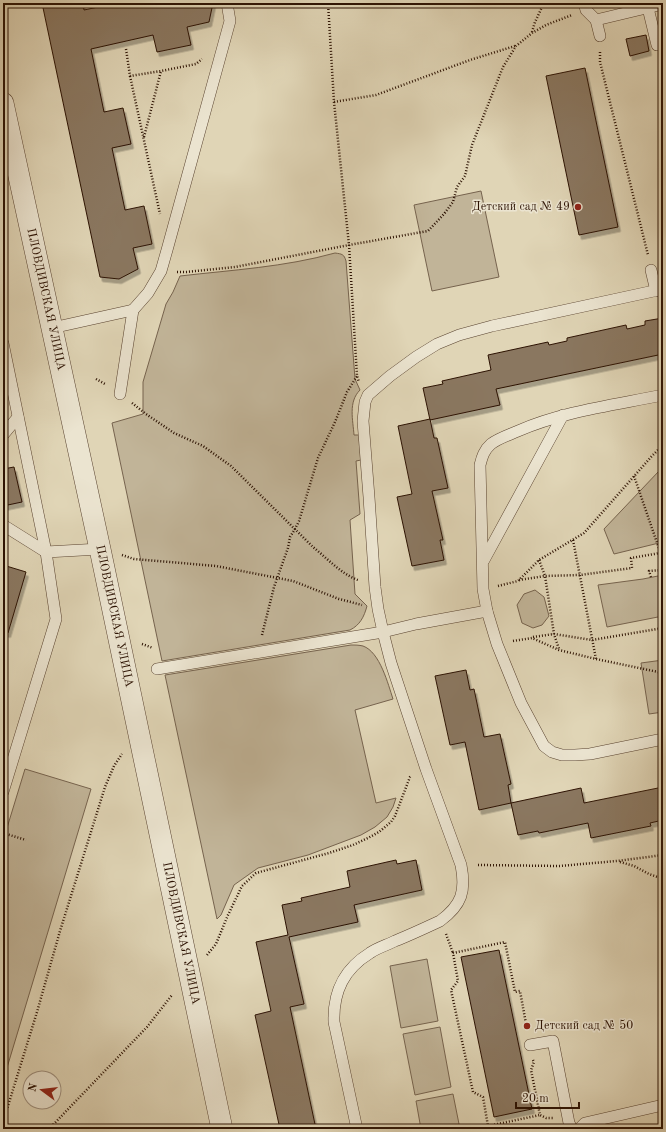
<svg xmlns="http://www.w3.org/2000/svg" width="666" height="1132" viewBox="0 0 666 1132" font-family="'Old Standard TT',serif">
	<defs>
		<filter id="shadow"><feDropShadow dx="2.5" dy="4.5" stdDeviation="0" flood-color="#0004"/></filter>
	</defs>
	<rect width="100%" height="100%" fill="#e0d5b6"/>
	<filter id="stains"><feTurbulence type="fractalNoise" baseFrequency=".005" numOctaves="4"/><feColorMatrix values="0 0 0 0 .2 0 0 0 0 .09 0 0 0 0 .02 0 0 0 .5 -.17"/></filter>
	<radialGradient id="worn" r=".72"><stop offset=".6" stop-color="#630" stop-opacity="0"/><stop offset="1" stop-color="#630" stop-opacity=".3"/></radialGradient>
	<g fill="#c1b498" stroke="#76634e">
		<path d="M 481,191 L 499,277 L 432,291 L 414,205 Z"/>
		<path d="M 335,253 C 342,254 344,254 346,261 L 355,379 L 360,390 C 348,402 353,420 354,435 L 359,435 L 361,460 L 356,461 L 360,514 L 350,520 L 355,594 L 367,606 C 364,617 360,625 350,630 L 162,661 L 112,423 L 143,414 L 143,382 L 166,304 L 173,292 L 180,276 C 232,270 285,267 335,253 Z"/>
		<path d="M 659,471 L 663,484 L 663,542 L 614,554 L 604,529 Z"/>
		<path d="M 663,575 L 663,616 L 607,627 L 598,585 L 643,579 Z"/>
		<path d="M 535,590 L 544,597 L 549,616 L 542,625 L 533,628 L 522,623 L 517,605 L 524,594 Z"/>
		<path d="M 351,645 C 355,645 359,645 363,646 C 380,652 388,684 393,699 L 355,710 L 376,803 L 396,798 L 393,807 L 387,817 L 375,827 L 361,835 L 308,855 L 258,868 L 234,885 L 221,915 L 217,919 L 165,675 Z"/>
		<path d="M 663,660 L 663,712 L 649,714 L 641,663 Z"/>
		<path d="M 25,769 L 91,789 L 3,1081 L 3,841 Z"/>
		<path d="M 427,959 L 438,1021 L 401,1028 L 390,966 Z"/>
		<path d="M 440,1027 L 451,1087 L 415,1095 L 403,1034 Z"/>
		<path d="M 453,1094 L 460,1129 L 421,1129 L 416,1101 Z"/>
	</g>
	<g fill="#8a7760" stroke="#2c1203" filter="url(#shadow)">
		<path d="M 42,3 L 83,3 L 84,10 L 117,3 L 213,3 L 209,22 L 187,27 L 191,45 L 157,52 L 153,35 L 91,49 L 104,112 L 123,108 L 131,144 L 112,148 L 125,210 L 144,206 L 152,244 L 133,248 L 138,269 L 119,279 L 100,277 Z"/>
		<path d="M 646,35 L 649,51 L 630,56 L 626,39 Z"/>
		<path d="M 585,68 L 618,227 L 579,235 L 546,76 Z"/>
		<path d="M 663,318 L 663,354 L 496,389 L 500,405 L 430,420 L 423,388 L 443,384 L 442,381 L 491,370 L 488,355 L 548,342 L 549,345 L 567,341 L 567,338 L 626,325 L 627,329 L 645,325 L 645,321 Z"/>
		<path d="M 430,419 L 434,438 L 437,438 L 448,488 L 432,491 L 443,540 L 440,540 L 444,560 L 412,566 L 397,497 L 412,494 L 398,426 Z"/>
		<path d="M 14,467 L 22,502 L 3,506 L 3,469 Z"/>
		<path d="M 3,565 L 26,572 L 8,633 L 3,632 Z"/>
		<path d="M 466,670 L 470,690 L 474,689 L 484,737 L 500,734 L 511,784 L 508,785 L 511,803 L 479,810 L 465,742 L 450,745 L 435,676 Z"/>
		<path d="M 663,787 L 663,820 L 650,823 L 651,826 L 591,838 L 588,823 L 539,833 L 538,831 L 518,835 L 511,803 L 581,788 L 584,803 Z"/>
		<path d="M 396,860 L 397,864 L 416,860 L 422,890 L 354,905 L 358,922 L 289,937 L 304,1004 L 290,1007 L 316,1129 L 280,1129 L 255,1015 L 271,1011 L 256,942 L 288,935 L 282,905 L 302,901 L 301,898 L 350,887 L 347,871 Z"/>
		<path d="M 499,950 L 532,1109 L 494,1117 L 461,957 Z"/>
	</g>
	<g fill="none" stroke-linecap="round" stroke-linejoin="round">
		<g stroke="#594330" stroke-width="12">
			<g id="service">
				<path d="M 584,3 L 586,10 L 596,20 L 663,4"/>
				<path d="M 648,8 L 657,45"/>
				<path d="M 596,20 L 600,36"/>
				<path d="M 651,270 L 656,291"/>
				<path d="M 52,328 L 133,310"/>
				<path d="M 3,343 L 46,552 L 56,619 L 3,792"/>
				<path d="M 120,394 L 133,310 L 148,293 L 161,271 L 167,250 L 230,21 L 227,3"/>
				<path d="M 663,395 C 615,405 564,411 518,431 C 509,435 499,438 491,444 C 484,450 482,457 480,465 L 483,589 L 487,611 L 497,644 L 521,703 L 544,746 L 552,752 L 562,755 L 575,755 L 590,754 L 663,739"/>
				<path d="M 3,435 L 18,417"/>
				<path d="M 3,525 L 46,552 L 100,549"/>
				<path d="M 484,560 L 563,415"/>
				<path d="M 157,669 L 383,632 L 378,609 L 375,587 L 369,497 L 363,421 L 365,402 L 368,395 L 390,376 L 416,357 L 437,344 L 459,335 L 492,326 L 663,289"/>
				<path d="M 530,1045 L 553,1041 L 569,1123 L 572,1129"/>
				<path d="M 357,1129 L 334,1022 C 333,991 344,969 370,953 C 377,948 387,945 395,941 C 410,935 425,928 440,921 C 462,905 466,891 461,865 L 426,769 L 391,663 L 383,632 L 416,624 L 487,611"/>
				<path d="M 579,1129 L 585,1123 L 663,1105"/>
			</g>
		</g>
		<g stroke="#594330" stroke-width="22">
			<g id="minor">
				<path id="s1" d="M 3,103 L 100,549 L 222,1129"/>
			</g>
		</g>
		<g stroke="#2c1203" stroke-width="2.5" stroke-dasharray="1 2" stroke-linecap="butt">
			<path d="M 328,3 L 334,102 L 349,245 L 357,376 L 359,382"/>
			<path d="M 532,32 L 535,22 L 544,3"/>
			<path d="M 126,49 L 130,76 L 161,71 L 196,64 L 202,59"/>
			<path d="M 600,52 L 600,62 L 648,255"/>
			<path d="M 130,76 L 160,214"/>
			<path d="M 334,102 L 376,95 L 470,60 L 515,46"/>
			<path d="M 144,137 L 161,71"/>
			<path d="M 177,272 L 186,272 L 235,267 L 349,245 L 428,231 L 444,214 L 453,202 L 457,187 L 465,176 L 472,145 L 503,67 L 516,46 L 532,33 L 546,25 L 572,15"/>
			<path d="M 96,379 L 105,384"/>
			<path d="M 132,403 L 146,414 L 174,433 L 203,446 L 231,466 L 313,547 C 327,558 341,574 358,580"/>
			<path d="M 634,476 L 663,560"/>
			<path d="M 573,540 L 596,659"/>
			<path d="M 122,555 L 134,559 L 216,566 L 293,581 L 339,599 L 362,605"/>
			<path d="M 539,560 L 545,576 L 554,634 L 559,649"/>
			<path d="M 651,577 L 649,571 L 663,570"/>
			<path d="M 519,580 L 545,576 L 580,575 L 632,568 L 631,558 L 660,553"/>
			<path d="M 498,586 L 518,581 L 539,560 L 584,533 L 651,457 L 663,445"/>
			<path d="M 262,635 L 274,587 L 288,548 L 290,537 L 295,529 L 299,521 L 318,458 L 335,422 L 347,392 L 357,376"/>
			<path d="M 533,637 L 554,634 L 592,640 L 663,628"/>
			<path d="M 513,641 L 532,638 L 559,650 L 596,659 L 663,673"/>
			<path d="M 142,644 L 153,648"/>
			<path d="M 3,833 L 26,840"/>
			<path d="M 620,862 L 634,866 L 649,874 L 663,879"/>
			<path d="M 478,865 L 559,866 L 617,861 L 663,855"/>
			<path d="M 446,934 L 453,953"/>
			<path d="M 207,955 L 216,944 L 228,915 L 242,886 L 256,873 L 329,853 L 353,845 L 368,838 L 379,832 L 391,822 L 395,816 L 410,777 L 412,776"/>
			<path d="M 527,1029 L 520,991 L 515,992 L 505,942 L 453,953 L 458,981 L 451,990 L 473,1092 L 483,1097 L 488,1126 L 540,1115"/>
			<path d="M 533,1060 L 534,1062 L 531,1070 L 540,1115 L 546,1118 L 553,1118"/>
			<path d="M 3,1122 L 37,1012 L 60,931 L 105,787 L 114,766 L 122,754"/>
			<path d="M 49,1129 L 147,1027 L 172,995"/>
		</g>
		<use href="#service" stroke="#ebe4d0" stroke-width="11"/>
		<use href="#minor" stroke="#ebe4d0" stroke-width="21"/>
	</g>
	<g fill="#8f2418" stroke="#ebe4d0" stroke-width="1.5">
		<circle cx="578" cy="207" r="4"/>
		<circle cx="527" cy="1026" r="4"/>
	</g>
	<g text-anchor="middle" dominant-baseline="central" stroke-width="3" stroke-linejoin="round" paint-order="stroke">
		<g font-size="12" fill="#2c1203" stroke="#ebe4d0" text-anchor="end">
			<text x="570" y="207">Детский сад № 49</text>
			<text x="535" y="1026" text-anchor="start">Детский сад № 50</text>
		</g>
		<g font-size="12" fill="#2c1203" stroke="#ebe4d0">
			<text stroke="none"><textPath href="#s1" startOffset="201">ПЛОВДИВСКАЯ УЛИЦА</textPath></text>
			<text stroke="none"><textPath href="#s1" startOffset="525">ПЛОВДИВСКАЯ УЛИЦА</textPath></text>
			<text stroke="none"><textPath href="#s1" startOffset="849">ПЛОВДИВСКАЯ УЛИЦА</textPath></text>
		</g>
	</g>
	<rect width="666" height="1132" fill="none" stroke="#e0d5b6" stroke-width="16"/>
	<rect x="4" y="4" width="658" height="1124" fill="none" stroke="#2c1203" stroke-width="2"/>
	<rect x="8" y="8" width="650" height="1116" fill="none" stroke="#2c1203"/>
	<g transform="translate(42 1090) rotate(285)"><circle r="19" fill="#ebe4d0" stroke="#9f907e"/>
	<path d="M0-3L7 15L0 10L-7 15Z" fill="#8f2418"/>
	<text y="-6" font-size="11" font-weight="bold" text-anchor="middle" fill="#2c1203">N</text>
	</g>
	<path d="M516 1102v6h63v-6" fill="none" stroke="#2c1203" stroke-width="2"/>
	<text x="522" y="1102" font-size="12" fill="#2c1203" stroke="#ebe4d0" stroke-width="3" paint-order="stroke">20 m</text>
	<rect width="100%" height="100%" filter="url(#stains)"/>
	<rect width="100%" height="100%" fill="url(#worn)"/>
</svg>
